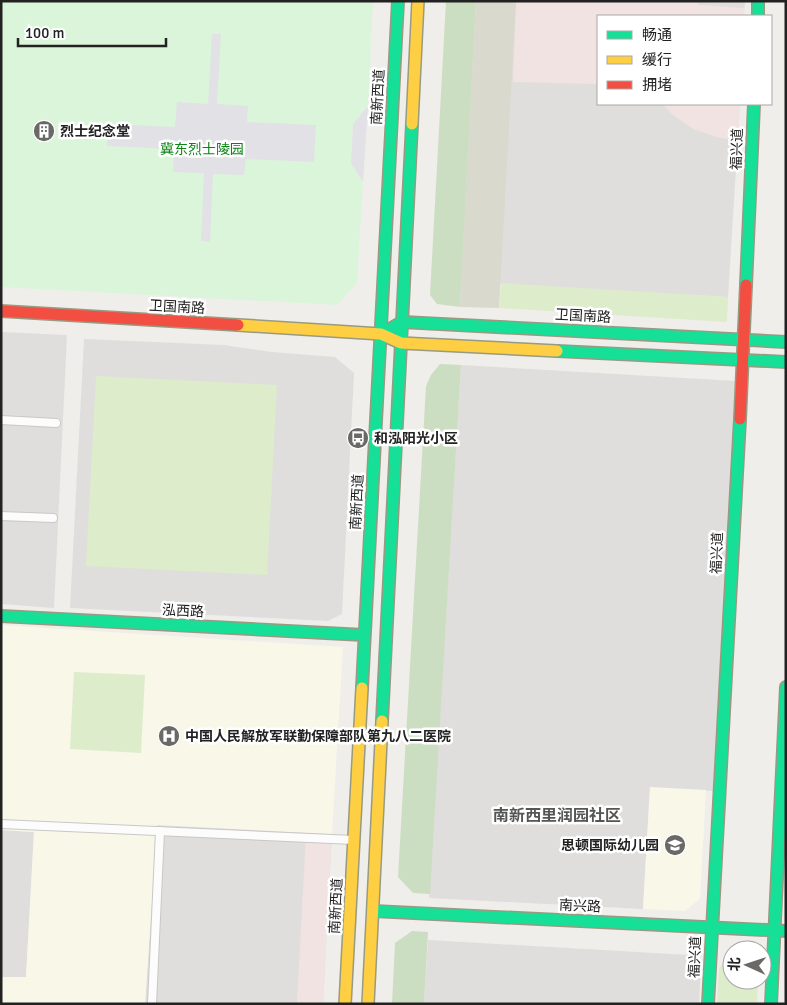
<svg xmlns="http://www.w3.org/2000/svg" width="787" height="1005" viewBox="0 0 787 1005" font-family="Signika,'Noto Sans SC',sans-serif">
	<rect width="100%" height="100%" fill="#f0eeeb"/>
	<g fill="#dfdedc">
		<path d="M 476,1 L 745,1 L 744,16 L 598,16 L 598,104 L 740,104 L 728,297 L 461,282 Z"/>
		<path d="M 1,332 L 67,335 L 54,608 L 1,604 Z"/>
		<path d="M 84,339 L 224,345 L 272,352 L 335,357 L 354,373 L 342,614 L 328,621 L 70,608 Z"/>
		<path d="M 461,365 L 736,381 L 713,791 L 650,788 L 643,909 L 429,898 Z"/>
		<path d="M 157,825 L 332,834 L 323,1004 L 145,1004 Z"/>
		<path d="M 1,830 L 34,832 L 26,978 L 1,977 Z"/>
		<path d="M 428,940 L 689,955 L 701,963 L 699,1004 L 424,1004 Z"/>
	</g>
	<g fill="#f1e3e1">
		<path d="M 516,1 L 696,1 L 699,5 L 744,8 L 744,16 L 598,16 L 598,84 L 513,82 Z"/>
		<path d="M 662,104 L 740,104 L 738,140 L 720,138 L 693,129 L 673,115 Z"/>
		<path d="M 306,833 L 332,834 L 323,1004 L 297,1004 Z"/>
	</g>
	<g fill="#f8f7e8">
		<path d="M 1,625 L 343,647 L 332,834 L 157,825 L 145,1004 L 1,1004 L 1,977 L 26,977 L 34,832 L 1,830 Z"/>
		<path d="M 650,787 L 706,790 L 700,899 L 685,911 L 643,909 Z"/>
	</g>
	<path fill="#d9d9cd" d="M 476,1 L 516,1 L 499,308 L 460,307 Z"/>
	<g fill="#ddeccb">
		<path d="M 501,283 L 728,297 L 727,322 L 499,308 Z"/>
		<path d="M 96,376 L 277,385 L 267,575 L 86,566 Z"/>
		<path d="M 74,672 L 145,675 L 141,753 L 70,749 Z"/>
		<path d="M 728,960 L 732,961 L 732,980 L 758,980 L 757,1004 L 717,1004 L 719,968 Z"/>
	</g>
	<g fill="#cbdec1">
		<path d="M 446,1 L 476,1 L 460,307 L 437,304 L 430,295 Z"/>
		<path d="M 440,364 L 461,365 L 430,894 L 413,893 L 398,877 L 426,386 L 431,375 Z"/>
		<path d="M 412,931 L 428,932 L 424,1004 L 392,1004 L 395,943 Z"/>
	</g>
	<path fill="#daf5da" d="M 1,1 L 373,1 L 368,106 L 353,124 L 351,163 L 363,182 L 357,283 L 337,305 L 1,287 Z"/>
	<g fill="#e2e1e5">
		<path d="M 212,34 L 221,34 L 217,104 L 248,106 L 247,122 L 316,125 L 314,162 L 246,159 L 244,175 L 213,174 L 210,242 L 201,241 L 204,173 L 173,172 L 174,149 L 107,146 L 108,124 L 175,127 L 177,102 L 208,104 Z"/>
		<path d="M 368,106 L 363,182 L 351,163 L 353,124 Z"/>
	</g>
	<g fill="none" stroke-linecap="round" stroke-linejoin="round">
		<g stroke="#c9c8c7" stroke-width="10">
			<g id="street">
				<path d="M 1,420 L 56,423"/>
				<path d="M 1,516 L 53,518"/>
				<path d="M 1,824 L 354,840"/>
				<path d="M 152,1004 L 160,831"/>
			</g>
		</g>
		<g stroke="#999a82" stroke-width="14">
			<g id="fast">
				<path d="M 758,1 L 758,16"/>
				<path d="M 746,285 L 754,104"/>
				<path d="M 381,334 L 402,322 L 786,342"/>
				<path d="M 557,351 L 786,362"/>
				<path d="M 1,616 L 364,635"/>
				<path d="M 362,688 L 398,1"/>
				<path d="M 382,721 L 412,124"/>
				<path d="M 373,911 L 786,931"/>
				<path d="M 708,1004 L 740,419"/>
				<path d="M 771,1004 L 786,687"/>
			</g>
		</g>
		<g stroke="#999a82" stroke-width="14">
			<g id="slow">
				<path d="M 412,124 L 418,1"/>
				<path d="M 238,325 L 381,334 L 401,343 L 557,351"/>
				<path d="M 345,1004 L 362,688"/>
				<path d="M 368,1004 L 382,721"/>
			</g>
		</g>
		<g stroke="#999a82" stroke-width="14">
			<g id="jam">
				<path d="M 1,311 L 238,325"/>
				<path d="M 740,419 L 746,285"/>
			</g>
		</g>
		<use href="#street" stroke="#fdfcfc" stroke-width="8"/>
		<use href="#fast" stroke="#16e098" stroke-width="11"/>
		<use href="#slow" stroke="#ffcf43" stroke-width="11"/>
		<use href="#jam" stroke="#f24e42" stroke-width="11"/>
	</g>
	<defs>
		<g id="building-disc" transform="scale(1.125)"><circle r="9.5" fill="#6a6968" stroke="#fff"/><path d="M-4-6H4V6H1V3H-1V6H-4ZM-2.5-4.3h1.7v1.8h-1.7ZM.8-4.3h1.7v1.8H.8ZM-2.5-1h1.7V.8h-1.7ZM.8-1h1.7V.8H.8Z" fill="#fff"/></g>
		<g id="bus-disc" transform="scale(1.125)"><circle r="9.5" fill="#6a6968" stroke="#fff"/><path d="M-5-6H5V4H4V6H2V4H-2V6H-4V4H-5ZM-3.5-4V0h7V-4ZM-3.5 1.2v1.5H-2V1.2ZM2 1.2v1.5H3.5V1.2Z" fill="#fff"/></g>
		<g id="hospital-disc" transform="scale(1.125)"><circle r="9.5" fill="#6a6968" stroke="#fff"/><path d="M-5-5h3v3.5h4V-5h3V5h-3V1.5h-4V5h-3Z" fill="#fff"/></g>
		<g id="school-disc" transform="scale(1.125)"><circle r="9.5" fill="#6a6968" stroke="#fff"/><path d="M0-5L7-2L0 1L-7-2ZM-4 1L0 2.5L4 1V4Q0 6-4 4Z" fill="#fff"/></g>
	</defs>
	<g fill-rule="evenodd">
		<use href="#building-disc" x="44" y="131"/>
		<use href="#bus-disc" x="358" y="438"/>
		<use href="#hospital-disc" x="169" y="736"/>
		<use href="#school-disc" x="675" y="845"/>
	</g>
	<g text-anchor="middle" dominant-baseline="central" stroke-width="5" stroke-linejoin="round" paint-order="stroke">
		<g font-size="14" fill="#222" stroke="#fff">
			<text transform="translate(378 97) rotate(-87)">南新西道</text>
			<text transform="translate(737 149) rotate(-88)">福兴道</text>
			<text transform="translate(177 307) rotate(3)">卫国南路</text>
			<text transform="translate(583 316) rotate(3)">卫国南路</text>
			<text transform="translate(357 502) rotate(-87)">南新西道</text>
			<text transform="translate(717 553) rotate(-87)">福兴道</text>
			<text transform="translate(183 611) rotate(3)">泓西路</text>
			<text transform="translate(336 906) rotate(-87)">南新西道</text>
			<text transform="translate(580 906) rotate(3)">南兴路</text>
			<text transform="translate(695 957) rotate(-87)">福兴道</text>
		</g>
		<g font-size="14" font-weight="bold" fill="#222" stroke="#fff" text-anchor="start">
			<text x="60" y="131">烈士纪念堂</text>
			<text x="374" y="438">和泓阳光小区</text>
			<text x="185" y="736">中国人民解放军联勤保障部队第九八二医院</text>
			<text x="659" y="845" text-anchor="end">思顿国际幼儿园</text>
		</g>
		<g font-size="14" fill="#0c8416" stroke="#fff">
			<text x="202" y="149">冀东烈士陵园</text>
		</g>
		<g font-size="16" font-weight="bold" fill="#555" stroke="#fff">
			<text x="557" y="816">南新西里润园社区</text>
		</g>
	</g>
	<rect width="787" height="1005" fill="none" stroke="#222222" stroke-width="5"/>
	<rect x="597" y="15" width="175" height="90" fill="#ffffff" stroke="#a7a7a7"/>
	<rect x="607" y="31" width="25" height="8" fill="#16e098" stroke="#a7a7a7"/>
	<text x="642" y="40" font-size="15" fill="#222222">畅通</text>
	<rect x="607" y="56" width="25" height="8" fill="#ffcf43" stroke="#a7a7a7"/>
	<text x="642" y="65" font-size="15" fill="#222222">缓行</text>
	<rect x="607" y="81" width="25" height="8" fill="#f24e42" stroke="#a7a7a7"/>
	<text x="642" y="90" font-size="15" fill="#222222">拥堵</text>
	<g transform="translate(747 965) rotate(273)"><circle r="24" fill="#ffffff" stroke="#a7a7a7"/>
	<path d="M0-4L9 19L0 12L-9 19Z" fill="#6a6968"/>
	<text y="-8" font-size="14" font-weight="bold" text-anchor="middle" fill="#222222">北</text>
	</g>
	<path d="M18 38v8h148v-8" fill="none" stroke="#222222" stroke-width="2.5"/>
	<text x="25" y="38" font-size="15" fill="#222222" stroke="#ffffff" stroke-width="4" paint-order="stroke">100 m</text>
</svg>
